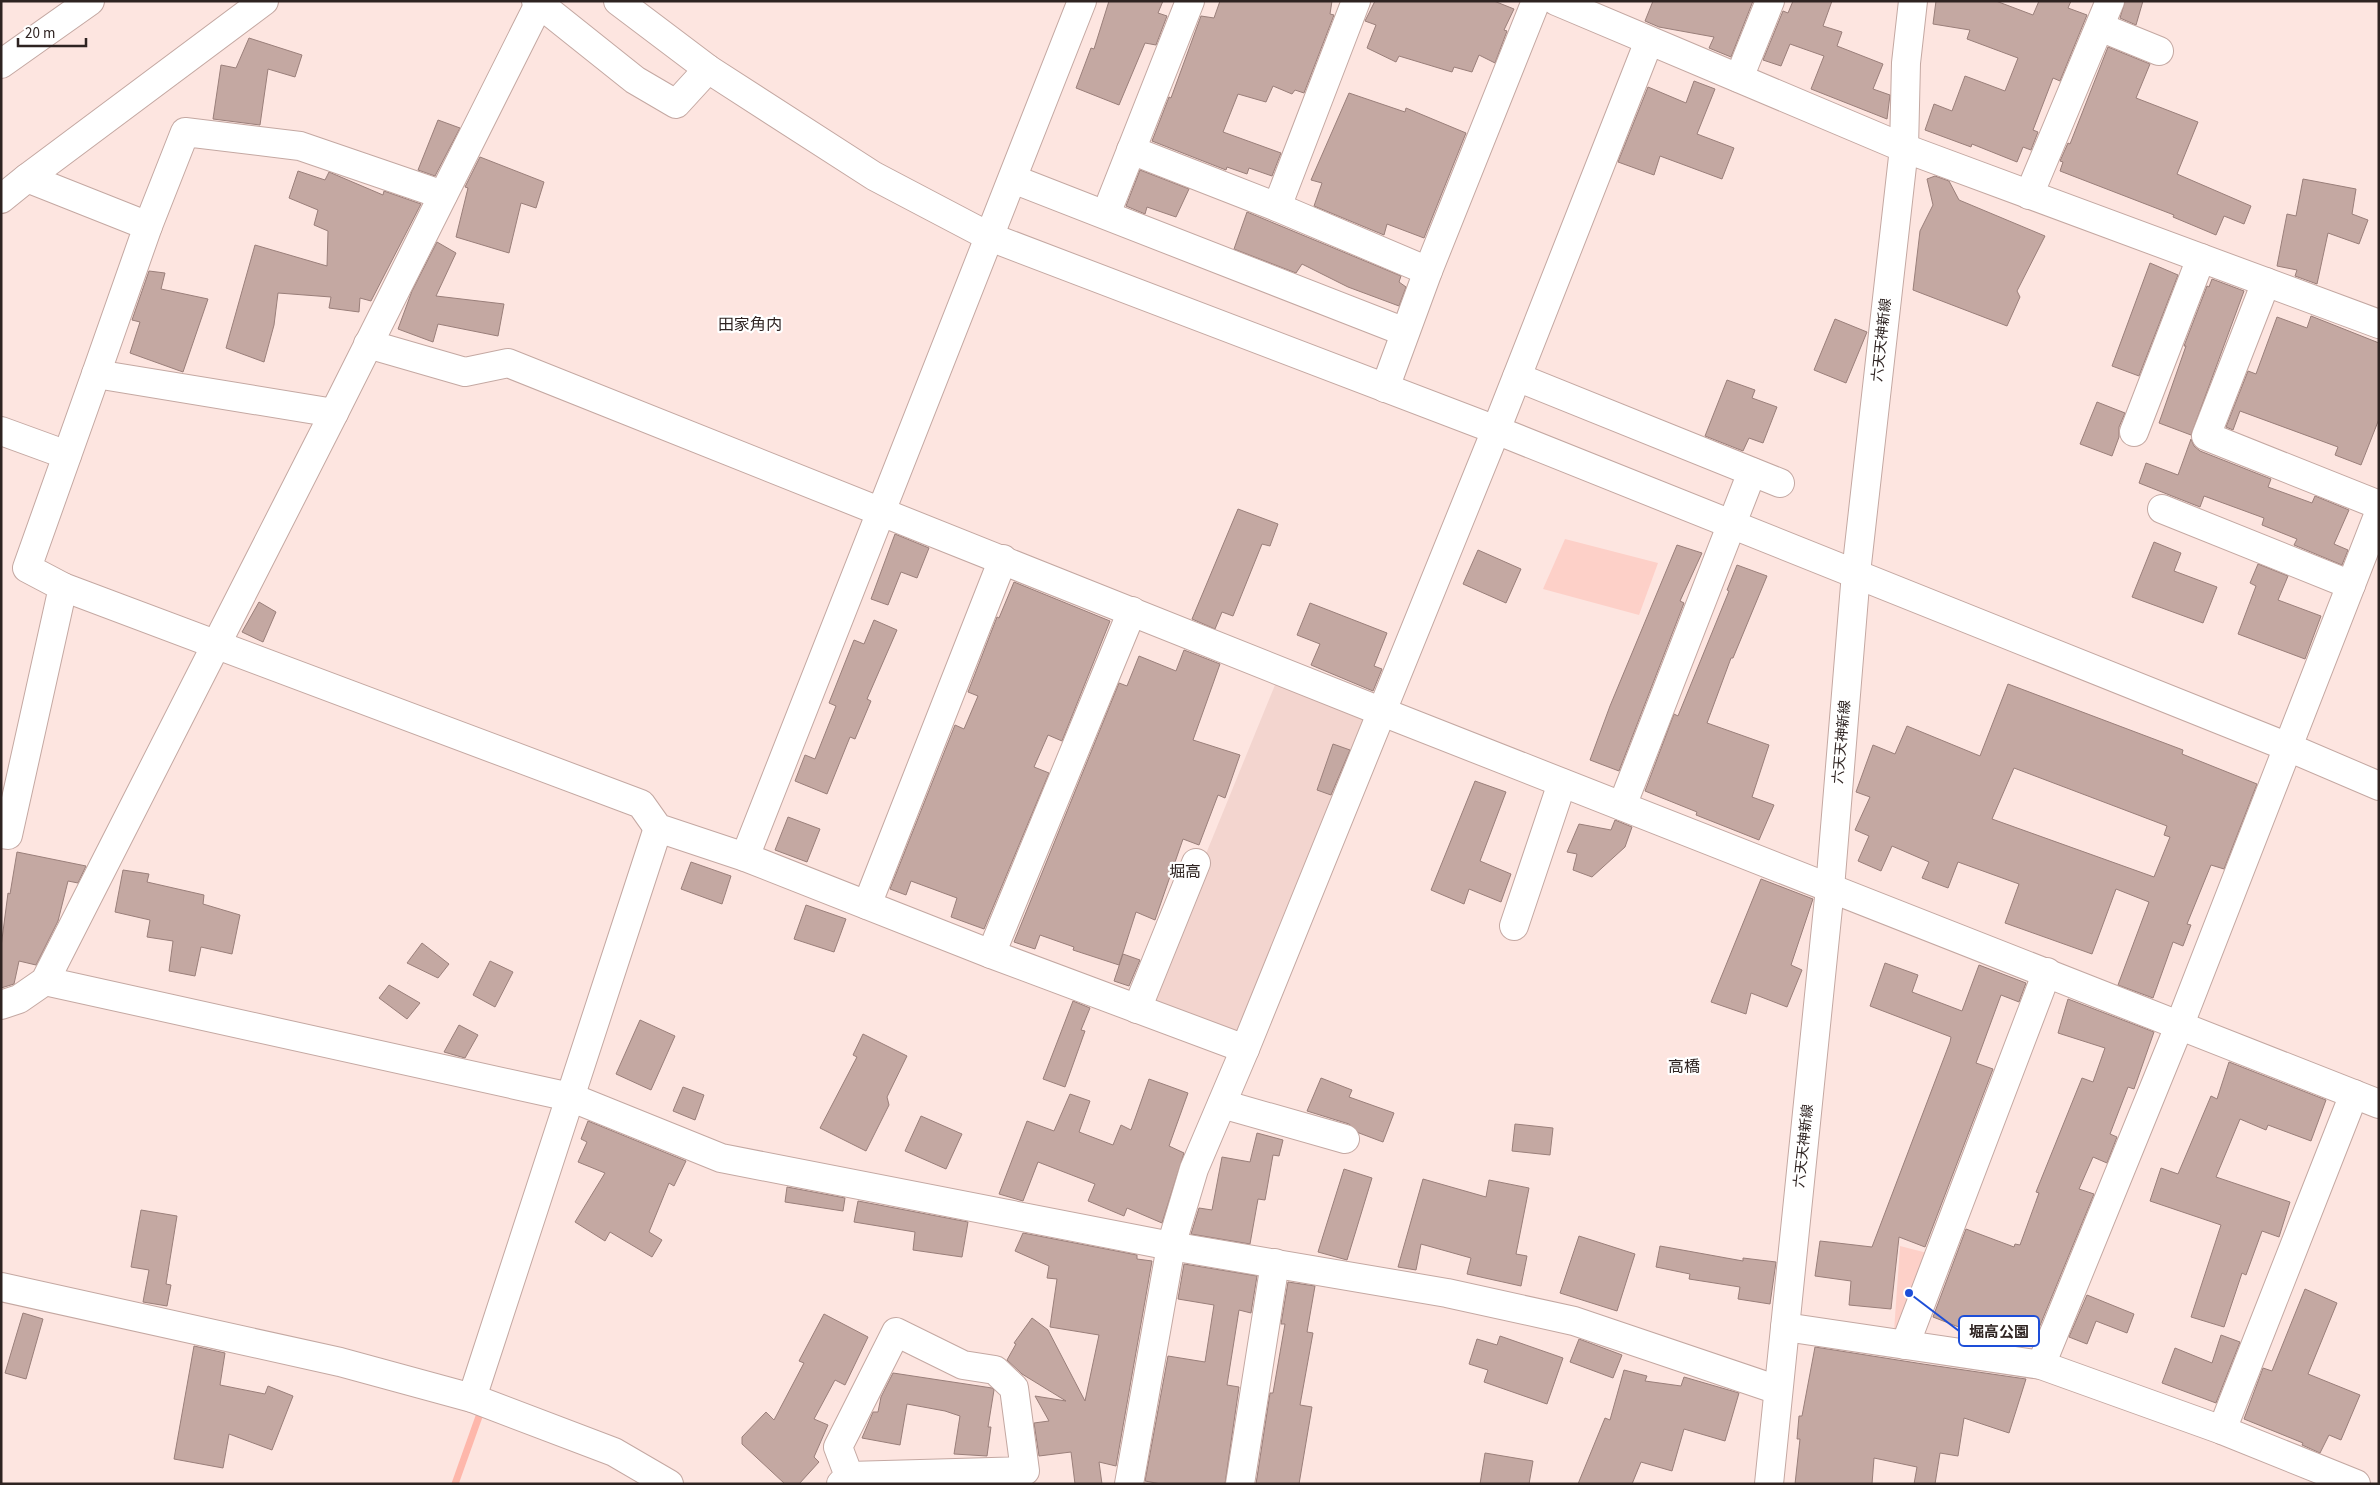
<svg xmlns="http://www.w3.org/2000/svg" width="2380" height="1485" viewBox="0 0 2380 1485" font-family="'Source Sans 3','Noto Sans JP',sans-serif">
	<rect width="100%" height="100%" fill="#fde5e0"/>
	<path fill="#f3d5cf" d="M 1277,680 L 1366,717 L 1240,1041 L 1145,1003 Z"/>
	<g fill="#fdd0c8">
		<path d="M 1565,539 L 1658,563 L 1639,615 L 1543,589 Z"/>
		<path d="M 1900,1246 L 1935,1255 L 1906,1334 L 1894,1331 Z"/>
	</g>
	<g fill="none" stroke-linecap="round" stroke-linejoin="round">
		<path stroke="#feb7ab" stroke-width="7" d="M 455,1484 L 482,1408"/>
	</g>
	<g fill="#c4a8a2" stroke="#9a7f7a" fill-rule="evenodd">
		<path d="M 1109,1 L 1163,1 L 1158,13 L 1167,16 L 1156,45 L 1145,43 L 1119,105 L 1076,88 L 1091,48 L 1094,49 Z"/>
		<path d="M 1220,1 L 1332,1 L 1330,14 L 1334,15 L 1304,93 L 1295,90 L 1292,94 L 1273,86 L 1266,102 L 1238,94 L 1223,132 L 1281,153 L 1272,176 L 1249,168 L 1247,174 L 1227,167 L 1226,170 L 1152,141 L 1169,97 L 1171,98 L 1201,16 L 1214,18 Z"/>
		<path d="M 1375,1 L 1494,1 L 1514,9 L 1504,30 L 1507,31 L 1495,63 L 1479,55 L 1472,72 L 1454,67 L 1452,72 L 1399,56 L 1396,62 L 1367,48 L 1376,25 L 1365,21 Z"/>
		<path d="M 1653,1 L 1753,1 L 1731,57 L 1709,48 L 1714,37 L 1659,27 L 1645,21 Z"/>
		<path d="M 1793,1 L 1832,1 L 1823,26 L 1842,32 L 1837,46 L 1883,64 L 1873,89 L 1890,95 L 1887,119 L 1811,89 L 1824,56 L 1790,44 L 1781,66 L 1763,60 L 1783,11 L 1788,13 Z"/>
		<path d="M 1936,1 L 1996,1 L 2033,15 L 2039,1 L 2071,1 L 2068,8 L 2087,15 L 2060,81 L 2053,78 L 2033,130 L 2038,132 L 2031,150 L 2023,147 L 2017,162 L 1972,144 L 1971,147 L 1925,130 L 1934,104 L 1952,111 L 1965,76 L 2005,91 L 2018,58 L 1967,39 L 1970,30 L 1933,24 Z"/>
		<path d="M 2125,1 L 2143,1 L 2136,25 L 2120,18 Z"/>
		<path d="M 249,38 L 302,55 L 295,77 L 268,69 L 260,125 L 213,119 L 221,65 L 236,68 Z"/>
		<path d="M 2108,47 L 2150,64 L 2136,98 L 2198,122 L 2177,174 L 2251,206 L 2244,224 L 2224,216 L 2216,235 L 2173,217 L 2174,215 L 2060,171 L 2063,162 L 2060,161 L 2068,143 L 2070,144 Z"/>
		<path d="M 1694,81 L 1715,89 L 1697,134 L 1734,148 L 1722,179 L 1660,156 L 1654,175 L 1618,162 L 1648,87 L 1686,103 Z"/>
		<path d="M 1349,93 L 1405,112 L 1406,108 L 1466,133 L 1424,238 L 1387,224 L 1384,235 L 1314,206 L 1322,183 L 1311,180 Z"/>
		<path d="M 438,120 L 460,128 L 435,176 L 418,170 Z"/>
		<path d="M 480,157 L 544,182 L 536,208 L 521,203 L 509,253 L 456,237 L 468,188 L 465,187 Z"/>
		<path d="M 1140,170 L 1189,189 L 1176,217 L 1147,207 L 1145,214 L 1126,206 Z"/>
		<path d="M 298,171 L 325,180 L 329,172 L 383,195 L 384,191 L 421,204 L 371,301 L 360,298 L 359,312 L 329,308 L 331,297 L 278,293 L 274,325 L 264,362 L 226,348 L 255,245 L 327,266 L 328,231 L 314,225 L 318,210 L 289,198 Z"/>
		<path d="M 1935,176 L 1949,181 L 1959,200 L 2045,236 L 2017,291 L 2020,297 L 2007,326 L 1913,290 L 1920,231 L 1933,205 L 1927,179 Z"/>
		<path d="M 2303,179 L 2356,189 L 2352,214 L 2368,220 L 2359,244 L 2328,233 L 2317,284 L 2295,276 L 2297,270 L 2277,266 L 2287,214 L 2296,216 Z"/>
		<path d="M 1247,212 L 1401,276 L 1399,282 L 1406,287 L 1399,306 L 1348,287 L 1302,264 L 1296,273 L 1234,249 Z"/>
		<path d="M 437,242 L 456,253 L 436,296 L 504,304 L 498,336 L 438,324 L 433,342 L 398,329 L 412,291 Z"/>
		<path d="M 2150,263 L 2178,275 L 2139,376 L 2112,366 Z"/>
		<path d="M 149,271 L 165,273 L 161,289 L 208,299 L 183,372 L 130,353 L 140,322 L 132,320 Z"/>
		<path d="M 2212,279 L 2244,291 L 2191,435 L 2159,423 L 2186,346 L 2184,346 L 2207,286 L 2209,287 Z"/>
		<path d="M 2311,316 L 2379,343 L 2379,419 L 2361,465 L 2335,455 L 2338,447 L 2240,411 L 2233,430 L 2226,427 L 2248,371 L 2256,374 L 2277,317 L 2307,328 Z"/>
		<path d="M 1835,319 L 1867,332 L 1846,383 L 1814,370 Z"/>
		<path d="M 1727,380 L 1755,390 L 1752,398 L 1777,407 L 1763,443 L 1749,438 L 1743,451 L 1705,436 Z"/>
		<path d="M 2097,402 L 2125,413 L 2119,427 L 2119,437 L 2112,456 L 2080,444 Z"/>
		<path d="M 2191,439 L 2194,446 L 2200,451 L 2271,479 L 2268,487 L 2312,503 L 2315,496 L 2349,510 L 2334,544 L 2348,550 L 2342,565 L 2294,545 L 2297,539 L 2262,525 L 2264,518 L 2204,496 L 2200,507 L 2139,483 L 2146,463 L 2178,475 Z"/>
		<path d="M 1238,509 L 1278,524 L 1270,546 L 1262,544 L 1233,616 L 1222,612 L 1215,629 L 1192,619 Z"/>
		<path d="M 895,534 L 929,548 L 917,578 L 901,572 L 888,605 L 871,599 Z"/>
		<path d="M 2154,542 L 2181,553 L 2174,571 L 2217,587 L 2203,623 L 2132,597 Z"/>
		<path d="M 1677,545 L 1702,553 L 1680,601 L 1684,603 L 1619,771 L 1590,760 L 1610,706 Z"/>
		<path d="M 1478,550 L 1521,569 L 1506,603 L 1463,584 Z"/>
		<path d="M 2258,564 L 2288,576 L 2278,600 L 2321,616 L 2305,659 L 2238,634 L 2256,586 L 2250,583 Z"/>
		<path d="M 1737,565 L 1767,576 L 1733,658 L 1731,658 L 1707,723 L 1769,745 L 1752,797 L 1774,805 L 1759,840 L 1696,815 L 1697,812 L 1645,791 L 1674,714 L 1678,716 L 1729,591 L 1727,590 Z"/>
		<path d="M 1014,582 L 1110,621 L 1062,741 L 1048,735 L 1034,767 L 1049,773 L 984,929 L 951,917 L 957,898 L 911,881 L 906,895 L 890,889 L 955,725 L 964,729 L 978,696 L 968,692 L 997,617 L 999,618 Z"/>
		<path d="M 259,602 L 276,612 L 263,642 L 242,632 Z"/>
		<path d="M 1310,603 L 1387,633 L 1374,666 L 1382,669 L 1373,691 L 1311,665 L 1320,644 L 1297,635 Z"/>
		<path d="M 874,620 L 897,630 L 867,699 L 871,701 L 855,739 L 850,737 L 827,794 L 795,781 L 805,755 L 815,759 L 836,706 L 829,703 L 854,640 L 864,644 Z"/>
		<path d="M 1184,650 L 1220,664 L 1193,740 L 1240,755 L 1225,798 L 1218,795 L 1199,845 L 1183,839 L 1155,920 L 1136,912 L 1119,965 L 1073,950 L 1074,947 L 1040,935 L 1035,949 L 1014,942 L 1119,683 L 1127,686 L 1139,656 L 1176,671 Z"/>
		<path d="M 2008,684 L 2183,750 L 2182,754 L 2257,784 L 2224,869 L 2211,865 L 2187,924 L 2191,925 L 2183,946 L 2173,942 L 2153,998 L 2118,985 L 2149,902 L 2116,889 L 2092,954 L 2005,923 L 2019,884 L 1958,862 L 1948,888 L 1922,878 L 1929,862 L 1892,846 L 1881,871 L 1858,861 L 1869,836 L 1855,830 L 1870,797 L 1856,792 L 1873,745 L 1895,754 L 1907,726 L 1980,756 ZM 2014,768 L 2167,826 L 2164,835 L 2170,837 L 2154,877 L 1992,819 Z"/>
		<path d="M 1333,744 L 1350,750 L 1331,795 L 1317,790 Z"/>
		<path d="M 1475,781 L 1506,792 L 1480,861 L 1511,874 L 1501,902 L 1469,889 L 1464,904 L 1431,890 Z"/>
		<path d="M 788,817 L 820,829 L 807,862 L 775,850 Z"/>
		<path d="M 1615,820 L 1632,827 L 1625,847 L 1592,877 L 1573,870 L 1577,854 L 1567,852 L 1579,824 L 1611,830 Z"/>
		<path d="M 17,852 L 86,866 L 78,883 L 68,881 L 58,921 L 36,965 L 19,961 L 14,984 L 1,988 L 1,947 L 8,893 L 10,894 Z"/>
		<path d="M 691,862 L 731,876 L 722,904 L 681,889 Z"/>
		<path d="M 123,870 L 149,874 L 147,882 L 204,895 L 203,904 L 240,915 L 232,954 L 201,947 L 195,976 L 169,971 L 173,941 L 147,937 L 150,920 L 115,912 Z"/>
		<path d="M 1761,879 L 1813,899 L 1791,965 L 1802,970 L 1787,1007 L 1751,993 L 1746,1014 L 1711,1002 Z"/>
		<path d="M 806,905 L 846,919 L 834,952 L 794,939 Z"/>
		<path d="M 422,943 L 449,964 L 438,978 L 407,963 Z"/>
		<path d="M 1123,954 L 1140,960 L 1129,986 L 1114,981 Z"/>
		<path d="M 490,961 L 513,972 L 495,1007 L 473,995 Z"/>
		<path d="M 1885,963 L 1918,975 L 1912,992 L 1962,1011 L 1979,965 L 2026,983 L 2019,1002 L 2001,995 L 1976,1063 L 1993,1069 L 1925,1247 L 1899,1237 L 1891,1309 L 1849,1305 L 1851,1281 L 1815,1276 L 1820,1241 L 1872,1247 L 1950,1042 L 1951,1037 L 1870,1006 Z"/>
		<path d="M 389,985 L 420,1003 L 407,1019 L 379,998 Z"/>
		<path d="M 2068,999 L 2154,1032 L 2134,1089 L 2128,1087 L 2110,1134 L 2117,1137 L 2107,1163 L 2093,1157 L 2079,1189 L 2094,1194 L 2032,1345 L 1977,1325 L 1974,1333 L 1933,1317 L 1966,1229 L 2014,1247 L 2015,1244 L 2020,1245 L 2039,1193 L 2036,1192 L 2082,1078 L 2093,1082 L 2105,1048 L 2058,1033 Z"/>
		<path d="M 1073,1001 L 1090,1008 L 1081,1030 L 1085,1031 L 1065,1087 L 1043,1079 Z"/>
		<path d="M 640,1020 L 675,1036 L 651,1090 L 616,1074 Z"/>
		<path d="M 459,1025 L 478,1035 L 465,1058 L 444,1052 Z"/>
		<path d="M 863,1034 L 907,1056 L 887,1097 L 889,1105 L 866,1151 L 820,1128 L 857,1057 L 853,1055 Z"/>
		<path d="M 2229,1062 L 2326,1100 L 2311,1141 L 2268,1125 L 2266,1130 L 2240,1119 L 2216,1177 L 2290,1202 L 2279,1237 L 2262,1231 L 2246,1275 L 2242,1273 L 2224,1327 L 2191,1317 L 2221,1225 L 2150,1201 L 2161,1168 L 2178,1174 L 2211,1096 L 2217,1099 Z"/>
		<path d="M 1321,1078 L 1352,1090 L 1349,1097 L 1394,1113 L 1383,1142 L 1359,1133 L 1349,1124 L 1307,1111 Z"/>
		<path d="M 1149,1079 L 1188,1093 L 1169,1146 L 1184,1153 L 1162,1223 L 1127,1208 L 1124,1216 L 1088,1201 L 1095,1184 L 1038,1162 L 1023,1201 L 999,1194 L 1027,1121 L 1054,1131 L 1070,1094 L 1090,1101 L 1079,1132 L 1113,1145 L 1121,1125 L 1131,1130 Z"/>
		<path d="M 683,1087 L 704,1095 L 695,1120 L 673,1111 Z"/>
		<path d="M 921,1116 L 962,1134 L 946,1169 L 905,1151 Z"/>
		<path d="M 588,1121 L 686,1161 L 674,1186 L 669,1183 L 649,1232 L 662,1240 L 652,1257 L 610,1232 L 605,1241 L 575,1222 L 605,1173 L 578,1162 L 587,1142 L 581,1139 Z"/>
		<path d="M 1515,1124 L 1553,1128 L 1550,1155 L 1512,1151 Z"/>
		<path d="M 1257,1133 L 1283,1140 L 1279,1156 L 1273,1155 L 1265,1200 L 1258,1199 L 1250,1244 L 1191,1234 L 1199,1208 L 1212,1210 L 1222,1157 L 1250,1162 Z"/>
		<path d="M 1344,1169 L 1372,1178 L 1347,1260 L 1318,1252 Z"/>
		<path d="M 1423,1179 L 1486,1197 L 1489,1180 L 1529,1188 L 1516,1254 L 1527,1256 L 1521,1286 L 1467,1274 L 1471,1258 L 1421,1244 L 1416,1270 L 1398,1267 Z"/>
		<path d="M 787,1187 L 845,1198 L 843,1211 L 785,1202 Z"/>
		<path d="M 858,1201 L 968,1222 L 962,1257 L 913,1250 L 915,1232 L 854,1222 Z"/>
		<path d="M 141,1210 L 177,1216 L 166,1284 L 171,1285 L 167,1306 L 143,1302 L 149,1270 L 131,1267 Z"/>
		<path d="M 1023,1233 L 1137,1255 L 1137,1259 L 1152,1261 L 1116,1466 L 1099,1462 L 1102,1484 L 1075,1484 L 1071,1452 L 1039,1456 L 1034,1423 L 1049,1421 L 1035,1396 L 1066,1401 L 1022,1374 L 1007,1360 L 1016,1344 L 1014,1343 L 1032,1318 L 1048,1330 L 1085,1401 L 1099,1335 L 1050,1327 L 1057,1279 L 1047,1278 L 1049,1266 L 1015,1251 Z"/>
		<path d="M 1579,1236 L 1635,1254 L 1617,1311 L 1560,1293 Z"/>
		<path d="M 1660,1246 L 1743,1261 L 1743,1258 L 1776,1262 L 1770,1304 L 1738,1299 L 1740,1287 L 1689,1279 L 1690,1274 L 1656,1267 Z"/>
		<path d="M 1184,1264 L 1257,1276 L 1251,1313 L 1239,1310 L 1227,1385 L 1239,1387 L 1225,1484 L 1161,1484 L 1145,1481 L 1168,1356 L 1205,1362 L 1214,1305 L 1178,1299 Z"/>
		<path d="M 1288,1282 L 1315,1286 L 1307,1332 L 1313,1333 L 1300,1405 L 1312,1407 L 1299,1484 L 1256,1484 L 1270,1393 L 1273,1393 L 1285,1324 L 1281,1324 Z"/>
		<path d="M 2305,1289 L 2337,1303 L 2308,1374 L 2360,1395 L 2341,1440 L 2329,1435 L 2320,1453 L 2302,1445 L 2303,1443 L 2244,1419 L 2263,1368 L 2272,1371 Z"/>
		<path d="M 2087,1295 L 2134,1314 L 2127,1333 L 2096,1321 L 2087,1344 L 2069,1337 Z"/>
		<path d="M 23,1313 L 43,1319 L 26,1379 L 5,1373 Z"/>
		<path d="M 824,1314 L 868,1337 L 845,1385 L 835,1380 L 814,1419 L 828,1425 L 814,1457 L 819,1462 L 799,1484 L 785,1484 L 742,1444 L 742,1437 L 766,1412 L 774,1420 L 804,1363 L 799,1361 Z"/>
		<path d="M 2221,1335 L 2240,1342 L 2216,1403 L 2162,1383 L 2175,1348 L 2212,1363 Z"/>
		<path d="M 1500,1336 L 1563,1358 L 1547,1404 L 1484,1382 L 1488,1370 L 1469,1364 L 1477,1339 L 1497,1345 Z"/>
		<path d="M 1579,1339 L 1622,1355 L 1613,1378 L 1570,1362 Z"/>
		<path d="M 194,1346 L 225,1353 L 220,1385 L 265,1394 L 268,1386 L 293,1396 L 272,1450 L 229,1434 L 223,1468 L 174,1459 Z"/>
		<path d="M 1815,1347 L 1923,1364 L 2026,1379 L 2009,1433 L 1964,1418 L 1958,1456 L 1940,1453 L 1935,1484 L 1914,1484 L 1917,1467 L 1874,1458 L 1872,1484 L 1795,1484 L 1800,1439 L 1797,1439 L 1799,1416 L 1802,1416 Z"/>
		<path d="M 1624,1370 L 1647,1376 L 1645,1381 L 1681,1386 L 1684,1377 L 1739,1393 L 1725,1441 L 1684,1429 L 1672,1471 L 1641,1462 L 1632,1484 L 1578,1484 L 1605,1418 L 1610,1420 Z"/>
		<path d="M 893,1373 L 992,1388 L 994,1390 L 988,1427 L 991,1427 L 987,1456 L 954,1454 L 960,1416 L 945,1411 L 907,1404 L 900,1445 L 862,1438 L 873,1412 L 878,1412 L 881,1397 Z"/>
		<path d="M 1485,1453 L 1533,1461 L 1529,1484 L 1480,1484 Z"/>
	</g>
	<g fill="none" stroke-linecap="round" stroke-linejoin="round">
		<g stroke="#c4a8a2" stroke-width="30">
			<g id="minor">
				<path d="M 536,1 L 635,80 L 676,104 L 708,69"/>
				<path d="M 618,1 L 708,69 L 874,176 L 990,237 L 1496,430 L 2288,747 L 2379,786"/>
				<path d="M 1356,1 L 1277,207 L 1428,271"/>
				<path d="M 1556,1 L 1904,148 L 2379,324"/>
				<path d="M 2100,27 L 2159,51"/>
				<path d="M 1739,78 L 1770,1"/>
				<path d="M 1131,150 L 1277,207"/>
				<path d="M 27,178 L 264,1"/>
				<path d="M 1013,179 L 1405,332"/>
				<path d="M 2029,195 L 2110,1"/>
				<path d="M 1,199 L 27,178 L 148,226 L 96,374 L 334,413"/>
				<path d="M 1106,214 L 1190,1"/>
				<path d="M 148,226 L 185,132 L 300,146 L 443,195"/>
				<path d="M 2266,282 L 2206,436 L 2379,505"/>
				<path d="M 368,344 L 465,372 L 508,363 L 1380,711 L 2379,1104"/>
				<path d="M 1517,377 L 1780,483"/>
				<path d="M 1385,388 L 1428,271 L 1536,1"/>
				<path d="M 1,431 L 67,455"/>
				<path d="M 2134,432 L 2201,258"/>
				<path d="M 2162,509 L 2351,585"/>
				<path d="M 63,587 L 641,804 L 658,828 L 745,857 L 991,954 L 1245,1049"/>
				<path d="M 1622,806 L 1752,472"/>
				<path d="M 1,834 L 8,835 L 63,587 L 27,568 L 96,374"/>
				<path d="M 745,857 L 1082,1"/>
				<path d="M 867,905 L 1003,559"/>
				<path d="M 1514,926 L 1562,783"/>
				<path d="M 991,954 L 1132,611"/>
				<path d="M 45,981 L 570,1097 L 721,1158 L 1171,1246 L 1447,1293 L 1574,1321 L 1778,1390"/>
				<path d="M 1,1005 L 19,999 L 45,981 L 334,413 L 539,4"/>
				<path d="M 1137,1009 L 1196,863"/>
				<path d="M 1222,1104 L 1345,1139"/>
				<path d="M 1,1287 L 340,1362 L 472,1398 L 614,1452 L 669,1484"/>
				<path d="M 1785,1327 L 2041,1365 L 2222,1430 L 2356,1484"/>
				<path d="M 1905,1345 L 2047,972"/>
				<path d="M 2041,1365 L 2180,1024 L 2379,513"/>
				<path d="M 472,1398 L 658,828"/>
				<path d="M 2222,1430 L 2354,1094"/>
				<path d="M 841,1484 L 849,1476 L 1025,1471 L 1014,1388 L 995,1370 L 963,1365 L 896,1332 L 838,1447 L 849,1476"/>
				<path d="M 1129,1484 L 1171,1246 L 1194,1169 L 1245,1049 L 1496,430 L 1649,41"/>
				<path d="M 1240,1484 L 1275,1263"/>
			</g>
		</g>
		<g stroke="#c4a8a2" stroke-width="30">
			<path id="major" d="M 1769,1484 L 1830,888 L 1856,573 L 1904,148 L 1906,63 L 1913,1"/>
		</g>
		<g stroke="#c4a8a2" stroke-width="30">
			<path id="highway" d="M 1,64 L 90,1"/>
		</g>
		<use href="#minor" stroke="#fff" stroke-width="28"/>
		<use href="#major" stroke="#fff" stroke-width="28"/>
		<use href="#highway" stroke="#fff" stroke-width="28"/>
	</g>
	<g text-anchor="middle" dominant-baseline="central" stroke-width="4.5" stroke-linejoin="round" paint-order="stroke">
		<g font-size="14" fill="#2e2321" stroke="#fff">
			<text transform="translate(1882 340) rotate(-84)">六天天神新線</text>
			<text transform="translate(1842 742) rotate(-85)">六天天神新線</text>
			<text transform="translate(1804 1146) rotate(-84)">六天天神新線</text>
		</g>
		<g font-size="16" fill="#2e2321" stroke="#fff">
			<text x="750" y="325">田家角内</text>
			<text x="1185" y="872">堀高</text>
			<text x="1684" y="1067">高橋</text>
		</g>
	</g>
	<path fill="none" stroke="#1d4ed8" stroke-width="2" d="M1909 1293L1959 1331"/>
	<circle fill="#1d4ed8" stroke="#fff" stroke-width="2" cx="1909" cy="1293" r="5"/>
	<rect fill="#fff" stroke="#1d4ed8" stroke-width="2" x="1959" y="1316" width="80" height="30" rx="5"/>
	<g font-size="15" text-anchor="middle" font-weight="bold" fill="#2e2321">
		<text x="1999" y="1337">堀高公園</text>
	</g>
	<rect width="2380" height="1485" fill="none" stroke="#2e2321" stroke-width="5"/>
	<path d="M18 38v8h68v-8" fill="none" stroke="#2e2321" stroke-width="2.5"/>
	<text x="25" y="38" font-size="15" fill="#2e2321" stroke="#ffffff" stroke-width="4" paint-order="stroke">20 m</text>
</svg>
